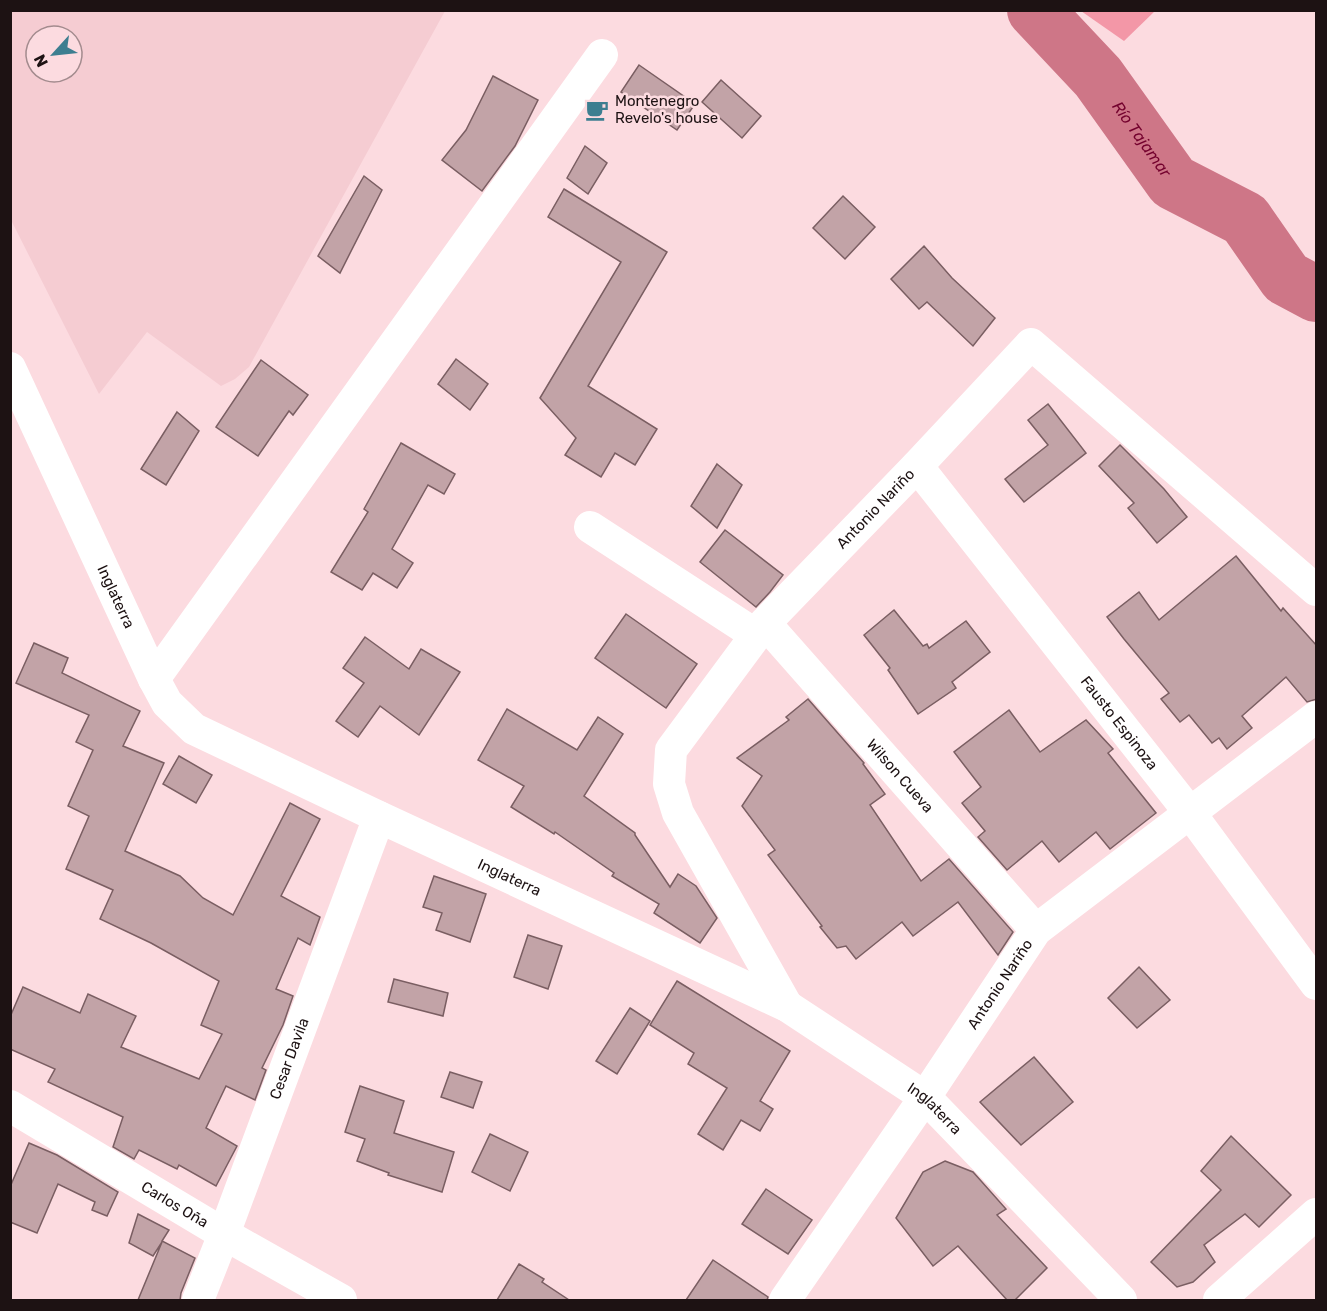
<svg xmlns="http://www.w3.org/2000/svg" width="1327" height="1311" viewBox="0 0 1327 1311" font-family="Rubik,sans-serif">
	<rect width="100%" height="100%" fill="#fcdbe0"/>
	<path fill="#f5ccd2" fill-rule="evenodd" d="M 11,10 L 445,10 L 445,11 L 249,367 L 235,379 L 221,386 L 147,332 L 99,394 L 11,220 ZM 36,36 L 72,36 L 72,72 L 36,72 Z"/>
	<path fill="#f397a7" d="M 1081,11 L 1155,11 L 1124,41 Z"/>
	<g fill="none" stroke-linecap="round" stroke-linejoin="round">
		<path stroke="#ce7687" stroke-width="56" id="s1" d="M 1035,10 L 1098,77 L 1173,182 L 1245,219 L 1286,278 L 1316,294"/>
	</g>
	<g fill="#c2a3a7" stroke="#7a5e62" stroke-width="1.5">
		<path d="M 639,65 L 695,104 L 677,130 L 621,92 Z"/>
		<path d="M 493,76 L 538,100 L 515,146 L 482,191 L 442,160 L 466,130 Z"/>
		<path d="M 721,80 L 761,116 L 742,138 L 702,102 Z"/>
		<path d="M 585,146 L 607,163 L 588,194 L 567,178 Z"/>
		<path d="M 364,176 L 382,190 L 340,273 L 318,256 Z"/>
		<path d="M 564,189 L 667,252 L 588,386 L 657,429 L 635,465 L 615,453 L 601,477 L 565,455 L 576,438 L 540,398 L 621,262 L 548,217 Z"/>
		<path d="M 843,196 L 875,227 L 845,259 L 813,228 Z"/>
		<path d="M 924,246 L 952,278 L 995,318 L 973,346 L 927,302 L 919,309 L 891,279 Z"/>
		<path d="M 456,359 L 488,384 L 470,410 L 438,384 Z"/>
		<path d="M 261,360 L 308,395 L 293,415 L 289,411 L 258,456 L 216,427 Z"/>
		<path d="M 1048,404 L 1086,453 L 1024,502 L 1005,479 L 1048,445 L 1028,420 Z"/>
		<path d="M 177,412 L 199,431 L 166,485 L 141,469 Z"/>
		<path d="M 401,443 L 455,474 L 444,494 L 428,485 L 392,549 L 413,563 L 397,588 L 373,573 L 362,590 L 331,572 L 368,512 L 364,509 Z"/>
		<path d="M 1120,445 L 1164,489 L 1187,517 L 1157,543 L 1128,508 L 1134,503 L 1099,466 Z"/>
		<path d="M 717,464 L 742,485 L 717,528 L 691,506 Z"/>
		<path d="M 725,530 L 783,575 L 770,592 L 756,607 L 700,562 Z"/>
		<path d="M 1236,556 L 1281,611 L 1283,608 L 1317,646 L 1317,699 L 1307,702 L 1286,677 L 1242,716 L 1252,728 L 1227,749 L 1219,738 L 1212,743 L 1189,715 L 1180,722 L 1161,699 L 1169,693 L 1124,639 L 1107,617 L 1139,592 L 1159,620 Z"/>
		<path d="M 894,610 L 923,646 L 927,644 L 929,648 L 966,621 L 990,652 L 952,682 L 956,688 L 918,714 L 888,670 L 890,668 L 864,635 Z"/>
		<path d="M 626,614 L 697,664 L 666,708 L 595,658 Z"/>
		<path d="M 365,637 L 409,669 L 421,649 L 460,672 L 419,735 L 380,706 L 358,737 L 336,721 L 364,683 L 343,668 Z"/>
		<path d="M 34,643 L 68,658 L 62,673 L 140,711 L 123,746 L 164,763 L 125,851 L 180,876 L 203,898 L 233,915 L 290,803 L 320,819 L 281,896 L 320,917 L 310,945 L 298,938 L 276,989 L 293,996 L 283,1025 L 262,1068 L 266,1070 L 255,1100 L 226,1086 L 206,1128 L 237,1146 L 216,1186 L 179,1165 L 177,1169 L 139,1150 L 134,1159 L 113,1147 L 123,1117 L 48,1082 L 55,1069 L 10,1049 L 10,1017 L 23,987 L 80,1013 L 88,994 L 136,1016 L 121,1047 L 199,1079 L 222,1034 L 201,1025 L 219,981 L 151,943 L 100,919 L 113,890 L 66,869 L 89,816 L 68,806 L 93,750 L 76,742 L 89,715 L 16,683 Z"/>
		<path d="M 808,699 L 864,763 L 863,764 L 885,794 L 870,805 L 921,881 L 949,859 L 1013,932 L 998,955 L 958,902 L 913,936 L 902,922 L 856,959 L 846,946 L 837,948 L 820,927 L 822,926 L 768,855 L 775,850 L 742,806 L 762,776 L 737,758 L 789,720 L 786,717 Z"/>
		<path d="M 507,709 L 577,750 L 598,717 L 623,734 L 584,796 L 635,833 L 635,835 L 670,887 L 678,874 L 696,886 L 717,918 L 700,943 L 654,913 L 659,904 L 612,876 L 614,873 L 555,832 L 554,834 L 511,807 L 524,786 L 478,760 Z"/>
		<path d="M 1009,710 L 1040,752 L 1086,720 L 1113,749 L 1108,753 L 1156,813 L 1110,849 L 1096,832 L 1059,862 L 1042,841 L 1007,870 L 978,837 L 985,831 L 962,803 L 981,787 L 954,752 Z"/>
		<path d="M 179,756 L 212,775 L 196,803 L 163,784 Z"/>
		<path d="M 434,876 L 486,894 L 470,942 L 436,930 L 442,913 L 423,907 Z"/>
		<path d="M 528,935 L 562,946 L 548,989 L 514,977 Z"/>
		<path d="M 1139,967 L 1170,1000 L 1137,1028 L 1108,998 Z"/>
		<path d="M 394,979 L 448,993 L 443,1016 L 388,1002 Z"/>
		<path d="M 677,981 L 790,1051 L 760,1101 L 773,1109 L 760,1131 L 741,1120 L 723,1150 L 698,1134 L 727,1088 L 688,1064 L 694,1053 L 650,1025 Z"/>
		<path d="M 630,1008 L 650,1021 L 617,1074 L 596,1061 Z"/>
		<path d="M 1034,1057 L 1073,1102 L 1021,1145 L 980,1102 Z"/>
		<path d="M 450,1072 L 482,1082 L 473,1108 L 441,1097 Z"/>
		<path d="M 360,1086 L 404,1101 L 394,1133 L 454,1152 L 442,1192 L 388,1175 L 389,1173 L 357,1161 L 365,1139 L 345,1132 Z"/>
		<path d="M 490,1134 L 528,1152 L 510,1191 L 472,1172 Z"/>
		<path d="M 1231,1136 L 1291,1195 L 1259,1227 L 1245,1214 L 1204,1245 L 1215,1262 L 1193,1282 L 1177,1287 L 1151,1262 L 1221,1190 L 1201,1171 Z"/>
		<path d="M 29,1143 L 57,1155 L 118,1192 L 107,1216 L 92,1210 L 95,1202 L 58,1184 L 37,1233 L 10,1222 L 10,1187 Z"/>
		<path d="M 945,1161 L 973,1172 L 982,1182 L 1006,1209 L 997,1215 L 1047,1268 L 1015,1300 L 1007,1300 L 958,1246 L 933,1266 L 896,1218 L 923,1172 Z"/>
		<path d="M 766,1189 L 812,1220 L 788,1254 L 742,1224 Z"/>
		<path d="M 138,1214 L 169,1230 L 162,1241 L 195,1258 L 181,1293 L 180,1300 L 138,1300 L 162,1242 L 153,1256 L 129,1243 Z"/>
		<path d="M 713,1260 L 768,1297 L 767,1300 L 686,1300 Z"/>
		<path d="M 519,1264 L 544,1279 L 542,1282 L 569,1300 L 497,1300 Z"/>
	</g>
	<g fill="none" stroke-linecap="round" stroke-linejoin="round">
		<g stroke="#fff" stroke-width="32">
			<path id="s2" d="M 10,368 L 154,679 L 167,703 L 194,729 L 379,817 L 787,1006 L 925,1097 L 1121,1300"/>
			<path id="s3" d="M 917,466 L 1190,813 L 1316,984"/>
			<path d="M 590,527 L 756,635"/>
			<path id="s4" d="M 765,623 L 1036,930"/>
			<path d="M 154,679 L 602,55"/>
			<path id="s5" d="M 787,1006 L 678,813 L 669,784 L 671,750 L 765,623 L 917,466 L 1031,344 L 1316,590"/>
			<path id="s6" d="M 10,1106 L 224,1234 L 341,1300"/>
			<path id="s7" d="M 198,1300 L 224,1234 L 379,817"/>
			<path id="s8" d="M 785,1300 L 925,1097 L 1036,930 L 1316,717"/>
			<path d="M 1219,1300 L 1316,1214"/>
		</g>
	</g>
	<defs>
		<g id="cafe-bare" transform="scale(1.8)"><path d="M-5.5-4.5H6V0H3Q3 3.5 0 3.5H-2.5Q-5.5 3.5-5.5 0ZM3-3.2v2h1.7v-2ZM-6 4.5H4V6H-6Z" fill="#3d7e90" stroke="#fcdbe0" stroke-width="2.5" paint-order="stroke"/></g>
	</defs>
	<g fill-rule="evenodd">
		<use href="#cafe-bare" x="597" y="110"/>
	</g>
	<g text-anchor="middle" dominant-baseline="central" stroke-width="5" stroke-linejoin="round" paint-order="stroke">
		<g font-size="15" fill="#1d1213" stroke="#fcdbe0" text-anchor="start">
			<text x="615" y="101">Montenegro<tspan x="615" dy="17">Revelo's house</tspan></text>
		</g>
		<g font-size="15" fill="#1d1213" stroke="#fcdbe0">
			<text stroke="none"><textPath href="#s5" startOffset="603">Antonio Nariño</textPath></text>
			<text stroke="none"><textPath href="#s2" startOffset="252">Inglaterra</textPath></text>
			<text stroke="none"><textPath href="#s3" startOffset="327">Fausto Espinoza</textPath></text>
			<text stroke="none"><textPath href="#s4" startOffset="204">Wilson Cueva</textPath></text>
			<text stroke="none"><textPath href="#s2" startOffset="756">Inglaterra</textPath></text>
			<text stroke="none"><textPath href="#s8" startOffset="382">Antonio Nariño</textPath></text>
			<text stroke="none"><textPath href="#s7" startOffset="258">Cesar Davila</textPath></text>
			<text stroke="none"><textPath href="#s2" startOffset="1242">Inglaterra</textPath></text>
			<text stroke="none"><textPath href="#s6" startOffset="192">Carlos Oña</textPath></text>
		</g>
		<g font-size="16" font-style="italic" fill="#73012d" stroke="#fcdbe0">
			<text stroke="none"><textPath href="#s1" startOffset="168">Río Tajamar</textPath></text>
		</g>
	</g>
	<rect width="1327" height="1311" fill="none" stroke="#1d1213" stroke-width="24"/>
	<g transform="translate(54 54) rotate(243)"><circle r="28" fill="#fcdbe0" stroke="#a38b8e" stroke-width="1.5"/>
	<path d="M0-4.5L10 22L0 15L-10 22Z" fill="#3d7e90"/>
	<text y="-9" font-size="16" font-weight="bold" text-anchor="middle" fill="#1d1213">N</text>
	</g>
</svg>
